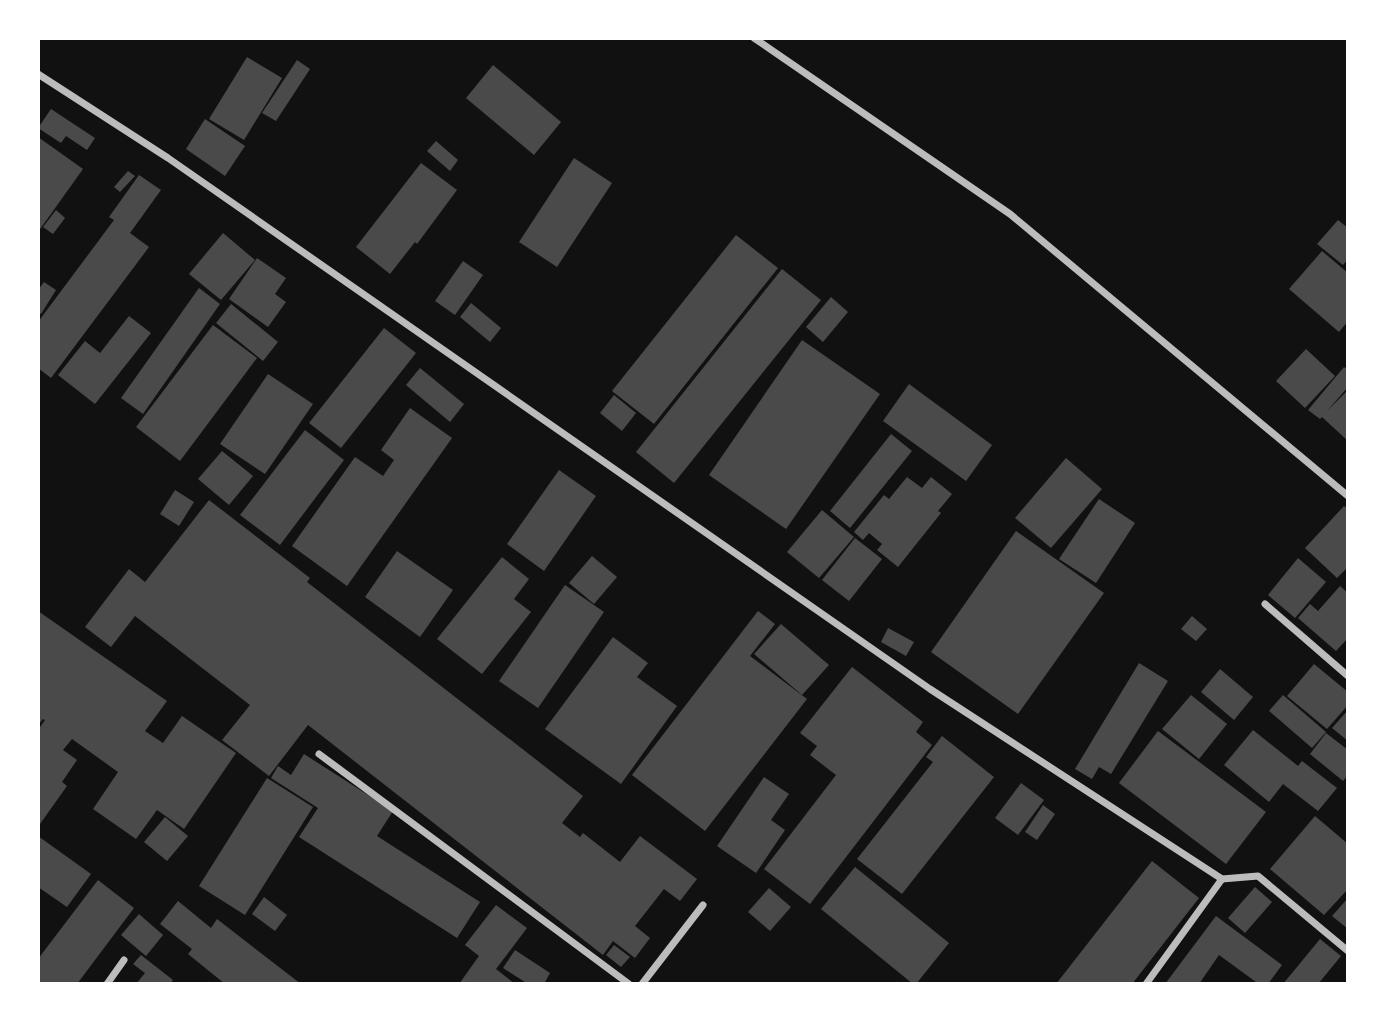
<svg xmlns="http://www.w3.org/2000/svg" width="1386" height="1022" viewBox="0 0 1386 1022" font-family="Raleway,sans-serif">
	<rect width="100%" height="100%" fill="#111"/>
	<g fill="#4a4a4a">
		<path d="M 247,57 L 282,78 L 244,140 L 209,119 Z"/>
		<path d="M 297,60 L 310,69 L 276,121 L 262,113 Z"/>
		<path d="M 493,65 L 561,122 L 534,155 L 466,98 Z"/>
		<path d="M 51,109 L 95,138 L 87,150 L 66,136 L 61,143 L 38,128 Z"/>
		<path d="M 205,119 L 245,146 L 225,176 L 186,149 Z"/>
		<path d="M 38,137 L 83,169 L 38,232 Z"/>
		<path d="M 436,141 L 458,160 L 450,171 L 427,151 Z"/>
		<path d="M 574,158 L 612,183 L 557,267 L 519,242 Z"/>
		<path d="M 421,163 L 457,190 L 417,244 L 415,242 L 390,274 L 356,247 Z"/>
		<path d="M 128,171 L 135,176 L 120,192 L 114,187 Z"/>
		<path d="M 139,175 L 161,190 L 130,233 L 149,247 L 51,378 L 38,368 L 38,322 L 114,220 L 109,217 Z"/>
		<path d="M 56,210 L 65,218 L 53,234 L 43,227 Z"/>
		<path d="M 1338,220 L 1348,228 L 1348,259 L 1343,265 L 1317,244 Z"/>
		<path d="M 223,233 L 255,260 L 221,300 L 189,274 Z"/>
		<path d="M 736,235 L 778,268 L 654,424 L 612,391 Z"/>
		<path d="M 1322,251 L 1348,273 L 1348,321 L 1339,332 L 1289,289 Z"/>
		<path d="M 257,258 L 286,278 L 275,294 L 286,302 L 268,327 L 229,299 Z"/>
		<path d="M 463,261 L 483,275 L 455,315 L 435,301 Z"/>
		<path d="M 782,269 L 821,300 L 674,483 L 636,452 Z"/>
		<path d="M 44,282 L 56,290 L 41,314 L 38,312 L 38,290 Z"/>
		<path d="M 199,288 L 220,304 L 143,414 L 121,398 Z"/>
		<path d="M 831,297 L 848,312 L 823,342 L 806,327 Z"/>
		<path d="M 471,303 L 501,328 L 490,342 L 460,317 Z"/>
		<path d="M 231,304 L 278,342 L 263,361 L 216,323 Z"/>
		<path d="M 129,316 L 151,333 L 95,404 L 58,375 L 85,341 L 100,353 Z"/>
		<path d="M 213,325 L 257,358 L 180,461 L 136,427 Z"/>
		<path d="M 384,328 L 416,353 L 341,448 L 309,423 Z"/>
		<path d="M 802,340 L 880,394 L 786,529 L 709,475 Z"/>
		<path d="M 1306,349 L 1335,376 L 1305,408 L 1276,381 Z"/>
		<path d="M 1344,367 L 1348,370 L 1348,387 L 1327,411 L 1348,390 L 1348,441 L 1322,417 L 1320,419 L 1308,410 Z"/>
		<path d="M 420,368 L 464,404 L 450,422 L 406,385 Z"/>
		<path d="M 268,374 L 313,404 L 265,474 L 220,444 Z"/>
		<path d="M 909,384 L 992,445 L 966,481 L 883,421 Z"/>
		<path d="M 614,395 L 636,413 L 622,431 L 600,413 Z"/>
		<path d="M 410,408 L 452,438 L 347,586 L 292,546 L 355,457 L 383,476 L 394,460 L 381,450 Z"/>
		<path d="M 305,430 L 344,460 L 280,545 L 240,515 Z"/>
		<path d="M 891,434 L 912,451 L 850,528 L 830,511 Z"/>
		<path d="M 222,451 L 253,476 L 229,505 L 198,479 Z"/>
		<path d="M 1066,458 L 1102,489 L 1051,548 L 1015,518 Z"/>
		<path d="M 559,470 L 596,496 L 544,571 L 507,544 Z"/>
		<path d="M 907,477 L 922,488 L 931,477 L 952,494 L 938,511 L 941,513 L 898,567 L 877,550 L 882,544 L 869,533 L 863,540 L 854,532 L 884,495 L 889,499 Z"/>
		<path d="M 175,490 L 194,502 L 179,526 L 160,514 Z"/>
		<path d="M 1099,499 L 1135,523 L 1096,583 L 1059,559 Z"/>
		<path d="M 209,500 L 310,578 L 307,582 L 583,796 L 562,823 L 580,837 L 583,833 L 620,862 L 640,836 L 697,879 L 680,901 L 664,889 L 635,926 L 650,938 L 635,958 L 613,941 L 603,955 L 308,725 L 269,776 L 222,740 L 250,705 L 135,616 L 111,647 L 85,627 L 129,569 L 145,582 Z"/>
		<path d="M 1344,506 L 1348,509 L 1348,567 L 1337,578 L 1305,548 Z"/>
		<path d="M 822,510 L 854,537 L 819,578 L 787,552 Z"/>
		<path d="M 1016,531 L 1104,593 L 1018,714 L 931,652 Z"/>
		<path d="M 855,538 L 882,559 L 849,601 L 822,580 Z"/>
		<path d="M 397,551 L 453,590 L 420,637 L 365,597 Z"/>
		<path d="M 592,556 L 617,577 L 594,604 L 569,583 Z"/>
		<path d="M 502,557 L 529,579 L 514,599 L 531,612 L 482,674 L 437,639 Z"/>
		<path d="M 1298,558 L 1326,582 L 1295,618 L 1268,595 Z"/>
		<path d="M 565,585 L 604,612 L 538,708 L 499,681 Z"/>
		<path d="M 1340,586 L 1348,593 L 1348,638 L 1336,651 L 1298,618 L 1310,604 L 1318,611 Z"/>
		<path d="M 38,611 L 167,701 L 145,731 L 163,743 L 182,716 L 236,753 L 184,829 L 157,810 L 136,839 L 93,809 L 118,772 L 72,739 L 63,750 L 77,760 L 62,782 L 67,786 L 40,824 L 38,823 L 38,730 L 45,720 L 43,719 L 38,725 Z"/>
		<path d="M 758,611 L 775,624 L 750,656 L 807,699 L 705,831 L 632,775 Z"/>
		<path d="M 1192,616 L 1207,629 L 1196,641 L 1181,629 Z"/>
		<path d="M 781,624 L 829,665 L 802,695 L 754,654 Z"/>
		<path d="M 888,628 L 914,642 L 906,656 L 881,642 Z"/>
		<path d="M 613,637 L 648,663 L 637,677 L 677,706 L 621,784 L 545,729 Z"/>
		<path d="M 1139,663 L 1168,681 L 1111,774 L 1099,767 L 1092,779 L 1075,769 Z"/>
		<path d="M 1314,664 L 1348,692 L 1348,705 L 1327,729 L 1287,696 Z"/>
		<path d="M 852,667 L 923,722 L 916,732 L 932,745 L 810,904 L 764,869 L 836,775 L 810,755 L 817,746 L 800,733 Z"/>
		<path d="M 1220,669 L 1253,697 L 1234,720 L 1201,692 Z"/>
		<path d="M 1191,695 L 1227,724 L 1199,759 L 1162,729 Z"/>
		<path d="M 1283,695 L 1326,732 L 1312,748 L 1269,711 Z"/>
		<path d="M 1348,710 L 1348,741 L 1332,728 Z"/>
		<path d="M 1253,730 L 1298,766 L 1302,761 L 1337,788 L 1318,811 L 1283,784 L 1269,802 L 1224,765 Z"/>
		<path d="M 1158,731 L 1266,812 L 1226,864 L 1119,783 Z"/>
		<path d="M 1326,733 L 1348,750 L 1348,775 L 1343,781 L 1310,754 Z"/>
		<path d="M 942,736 L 994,777 L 902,894 L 857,859 L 933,762 L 926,757 Z"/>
		<path d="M 304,754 L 393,811 L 377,836 L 480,902 L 457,938 L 299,837 L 318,808 L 271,778 L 278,766 L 291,775 Z"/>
		<path d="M 764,777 L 789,794 L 771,820 L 785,830 L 756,873 L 717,846 Z"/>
		<path d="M 267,778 L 313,807 L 245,915 L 199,886 Z"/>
		<path d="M 1021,783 L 1044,800 L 1018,835 L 995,818 Z"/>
		<path d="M 1043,805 L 1055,814 L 1037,840 L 1025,832 Z"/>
		<path d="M 1315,816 L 1348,844 L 1348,889 L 1324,915 L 1270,869 Z"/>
		<path d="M 165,817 L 188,836 L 167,861 L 144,842 Z"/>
		<path d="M 38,836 L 91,874 L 67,907 L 38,887 Z"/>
		<path d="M 1152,861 L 1199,898 L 1132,984 L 1056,984 Z"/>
		<path d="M 855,867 L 949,943 L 916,984 L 913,984 L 821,909 Z"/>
		<path d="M 98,880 L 134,908 L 77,984 L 38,984 L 38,959 Z"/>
		<path d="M 1255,887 L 1272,902 L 1245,933 L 1228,918 Z"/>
		<path d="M 769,888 L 791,907 L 770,931 L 748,912 Z"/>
		<path d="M 264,897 L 287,915 L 275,931 L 252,914 Z"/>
		<path d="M 1348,898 L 1348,929 L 1332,916 Z"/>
		<path d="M 178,901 L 211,928 L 217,919 L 301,984 L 225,984 L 188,954 L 192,949 L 160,924 Z"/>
		<path d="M 496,905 L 527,928 L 496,969 L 515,984 L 459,984 L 479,956 L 465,945 Z"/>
		<path d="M 139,914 L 163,935 L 146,956 L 121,935 Z"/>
		<path d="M 1216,916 L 1282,965 L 1268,984 L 1255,984 L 1256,982 L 1219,955 L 1199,984 L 1165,984 Z"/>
		<path d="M 1320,939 L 1341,956 L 1318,984 L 1283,984 Z"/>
		<path d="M 614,945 L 630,957 L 621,967 L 606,955 Z"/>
		<path d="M 515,950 L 550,973 L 544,984 L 528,984 L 503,968 Z"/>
		<path d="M 141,955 L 173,980 L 170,984 L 136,984 L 145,973 L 133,964 Z"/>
	</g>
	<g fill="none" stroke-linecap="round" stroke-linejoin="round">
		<g stroke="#bcbcbc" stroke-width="7">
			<path d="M 754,38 L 1010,214 L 1348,496"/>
			<path d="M 38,74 L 168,158 L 930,689 L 1222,879 L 1258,876 L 1348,951"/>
			<path d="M 1265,604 L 1348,676"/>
			<path d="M 319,754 L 629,984"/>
			<path d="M 107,984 L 124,960"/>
			<path d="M 642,984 L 703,905"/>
			<path d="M 1146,984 L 1222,879"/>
		</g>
	</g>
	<rect width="1386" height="1022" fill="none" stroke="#ffffff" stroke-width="80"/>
</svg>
